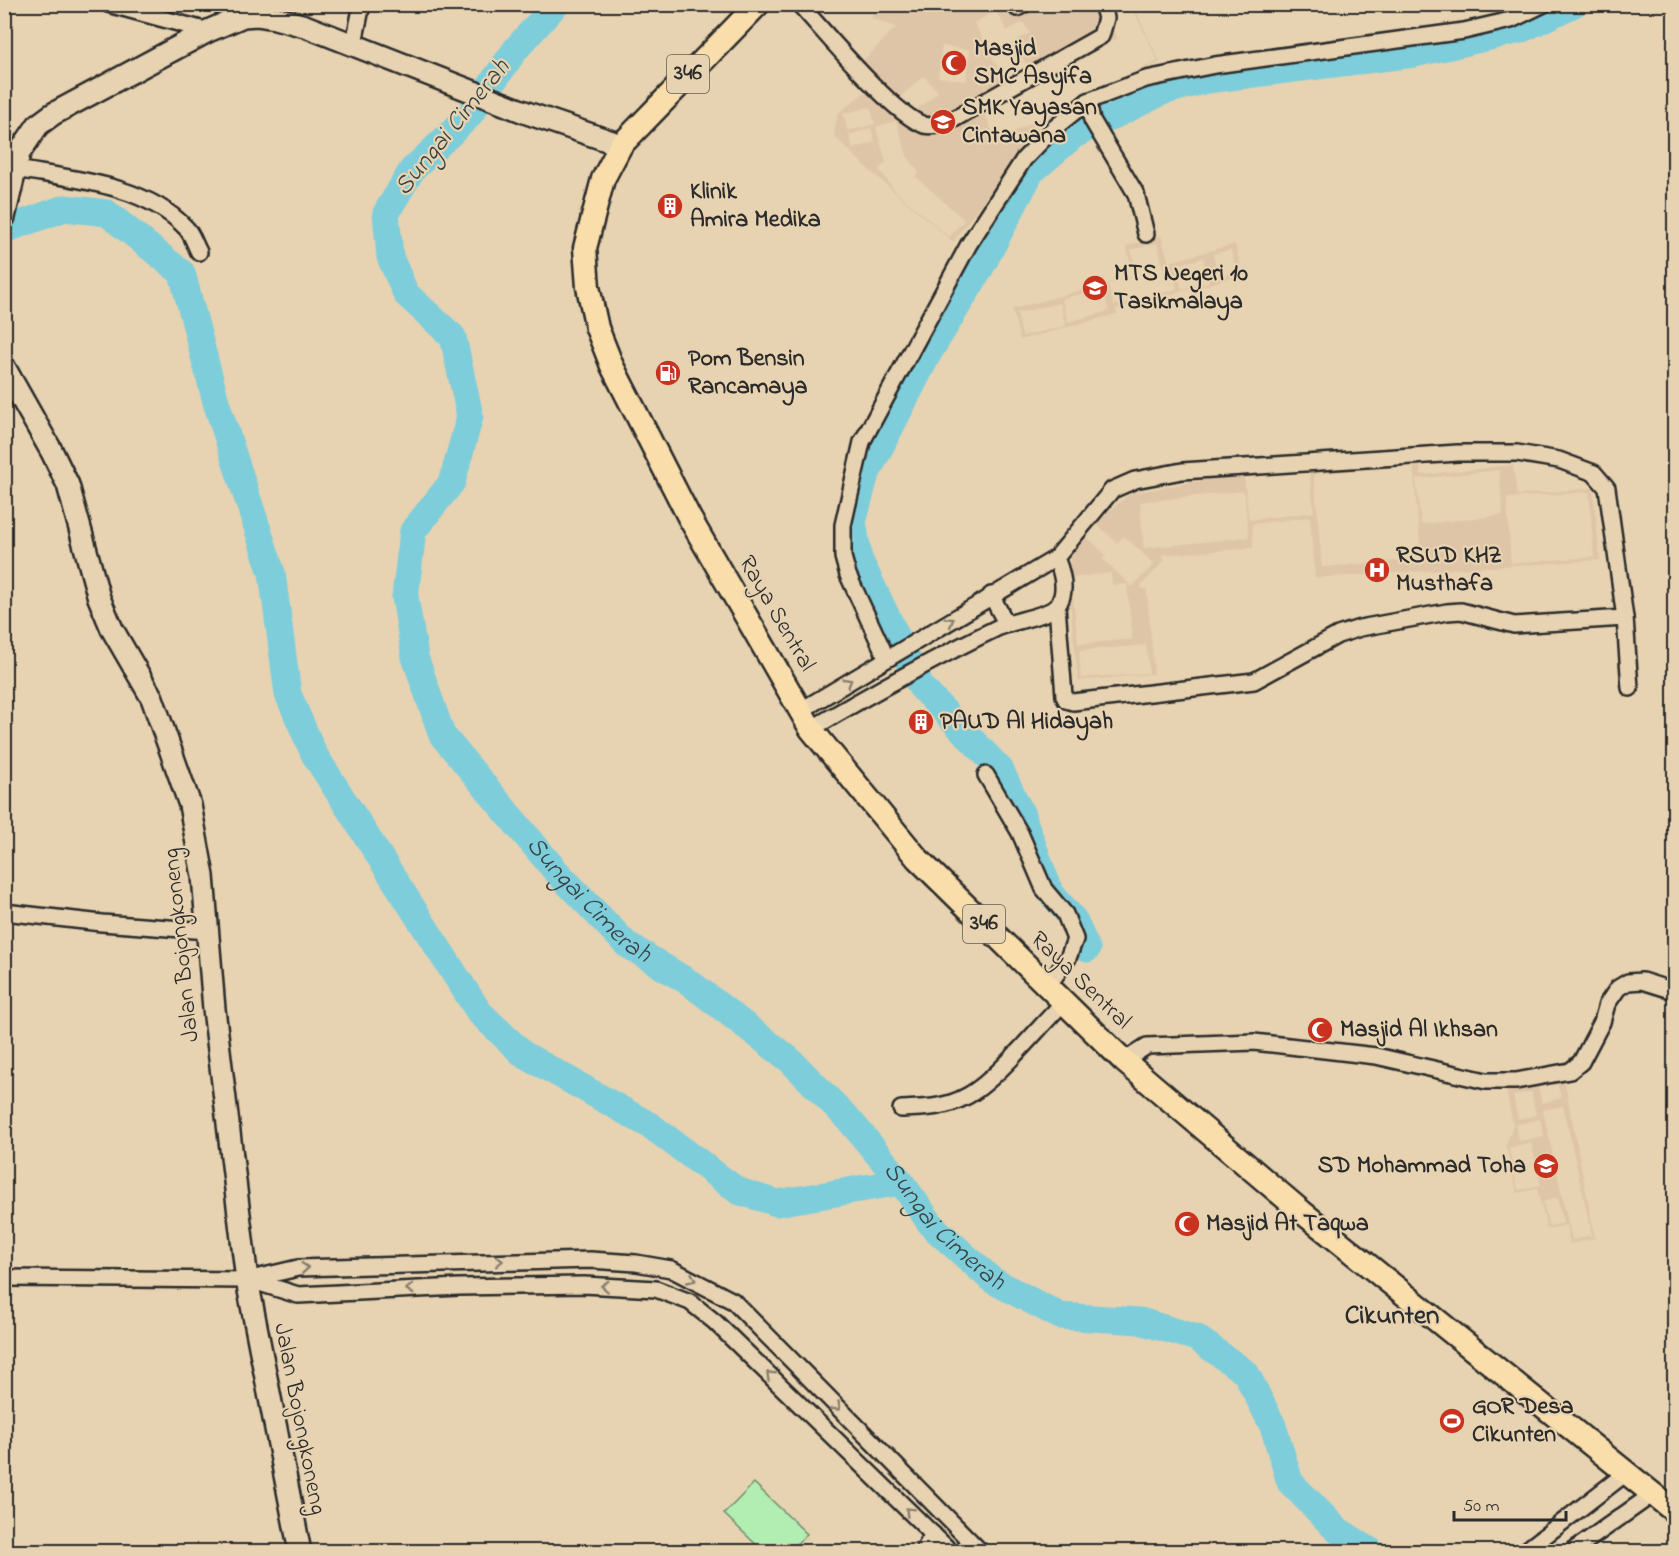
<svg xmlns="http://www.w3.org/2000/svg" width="1679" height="1556" viewBox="0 0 1679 1556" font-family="'Indie Flower',sans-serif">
	<rect width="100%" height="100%" fill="#e7d3b1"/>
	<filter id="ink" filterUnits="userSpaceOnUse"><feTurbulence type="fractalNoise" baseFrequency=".0167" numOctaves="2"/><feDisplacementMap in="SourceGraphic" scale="12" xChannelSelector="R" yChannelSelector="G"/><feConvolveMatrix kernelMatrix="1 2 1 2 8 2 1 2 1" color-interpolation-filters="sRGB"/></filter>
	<g filter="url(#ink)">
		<g fill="#dfc5a7" fill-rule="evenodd">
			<path d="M 879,5 L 971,5 L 976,13 L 992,5 L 1102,5 L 1118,38 L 980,105 L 997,140 L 1158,61 L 1131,5 L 1133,5 L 1160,62 L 1068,108 L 1036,130 L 953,242 L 869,170 L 834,136 L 837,114 L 879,81 L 863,61 L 896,27 L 871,18 ZM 996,11 L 1007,31 L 1023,22 L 1030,33 L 1014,42 L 1027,67 L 1005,80 L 974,23 ZM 942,46 L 970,50 L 966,81 L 938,77 ZM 924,76 L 938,92 L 912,114 L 899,98 ZM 870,107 L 875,124 L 848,131 L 843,114 ZM 896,121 L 907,156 L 919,173 L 915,176 L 964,220 L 949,237 L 895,191 L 879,169 L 886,162 L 876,127 ZM 871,128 L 875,142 L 853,149 L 849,135 Z"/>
			<path d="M 1161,236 L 1169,262 L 1235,244 L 1243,275 L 1116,309 L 1117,314 L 1020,340 L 1012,309 L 1134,276 L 1126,246 ZM 1157,243 L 1164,270 L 1172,268 L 1177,289 L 1114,306 L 1108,284 L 1138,276 L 1131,250 ZM 1231,250 L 1237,272 L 1219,277 L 1213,254 ZM 1203,258 L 1209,282 L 1182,289 L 1176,265 ZM 1102,288 L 1109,311 L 1068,322 L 1062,299 ZM 1060,303 L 1066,326 L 1022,336 L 1017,313 Z"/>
			<path d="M 1419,456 L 1421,475 L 1513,465 L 1517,495 L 1593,488 L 1600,560 L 1315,578 L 1310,517 L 1252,524 L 1253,548 L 1160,555 L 1165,560 L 1140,587 L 1147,590 L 1154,674 L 1078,681 L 1067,573 L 1072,552 L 1093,524 L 1131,493 L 1249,472 ZM 1413,465 L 1421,559 L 1322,567 L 1314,474 ZM 1309,470 L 1314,512 L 1249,520 L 1244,477 ZM 1499,470 L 1503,515 L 1421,524 L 1416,479 ZM 1244,491 L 1249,537 L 1144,548 L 1140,502 ZM 1589,492 L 1594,557 L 1511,563 L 1507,498 ZM 1098,525 L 1117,543 L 1124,536 L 1154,564 L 1132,587 L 1103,559 L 1106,555 L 1087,537 ZM 1111,573 L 1112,585 L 1127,584 L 1132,639 L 1078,644 L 1071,578 ZM 1146,645 L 1149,673 L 1081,678 L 1079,651 Z"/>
			<path d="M 1564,1078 L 1595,1238 L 1570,1244 L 1566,1225 L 1547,1229 L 1537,1189 L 1517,1193 L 1506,1146 L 1513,1125 L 1506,1090 ZM 1557,1082 L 1561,1098 L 1542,1103 L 1538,1086 ZM 1531,1092 L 1536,1115 L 1518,1119 L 1513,1096 ZM 1563,1106 L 1592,1235 L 1572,1240 L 1543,1110 ZM 1540,1119 L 1544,1136 L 1519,1141 L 1515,1125 ZM 1531,1142 L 1541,1185 L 1518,1190 L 1509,1148 ZM 1557,1198 L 1563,1223 L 1549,1226 L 1543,1202 Z"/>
		</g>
		<path fill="#b2edb2" stroke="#6e8c6e" stroke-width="1.5" d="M 754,1483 L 807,1534 L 789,1551 L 763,1551 L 724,1514 Z"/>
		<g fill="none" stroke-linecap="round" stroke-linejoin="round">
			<g stroke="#7ecddb" stroke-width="27">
				<path id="s1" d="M 556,4 L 516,49 L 468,117 L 412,170 L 386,213 L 390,257 L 406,294 L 453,337 L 470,416 L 452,482 L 413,531 L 405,597 L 415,657 L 442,735 L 555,870 L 626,944 L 690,983 L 790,1060 L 851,1122 L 901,1182 L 933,1227 L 992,1280 L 1060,1316 L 1140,1321 L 1197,1338 L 1246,1373 L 1273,1426 L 1290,1482 L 1336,1529 L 1372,1552"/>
				<path d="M 4,230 L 65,208 L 107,213 L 182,273 L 216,402 L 272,573 L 288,694 L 314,754 L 479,1012 L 523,1054 L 651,1126 L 738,1191 L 777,1203 L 901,1182"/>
				<path d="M 1087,949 L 1074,920 L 1050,892 L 1021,813 L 1000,769 L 921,687 L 859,559 L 853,522 L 865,477 L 928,354 L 979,271 L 1031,172 L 1074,135 L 1162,92 L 1207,80 L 1414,54 L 1520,30 L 1574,4"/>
			</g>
			<g stroke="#2b2b2b" stroke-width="20">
				<g id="minor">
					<path d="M 108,4 L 208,31"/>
					<path d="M 799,4 C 825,32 892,114 924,125 C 932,127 940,125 947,123 L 1101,36 L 1106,18 L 1102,4"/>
					<path d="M 1017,8 L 1024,4"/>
					<path d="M 354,43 L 362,4"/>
					<path d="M 1088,101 L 1092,120 L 1136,194 L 1146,234"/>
					<path d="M 16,169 C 71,179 145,184 186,228 C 192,234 195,245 199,252"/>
					<path d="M 991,595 L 1006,623"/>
					<path d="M 1057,606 L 1064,696 L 1066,700 L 1073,702 L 1254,681 L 1338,635 L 1360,628 L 1447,612 L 1461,611 L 1514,625 L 1625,618"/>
					<path d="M 887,659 L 848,575 L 843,557 L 843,525 L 862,442 L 969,244 L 1024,159 L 1053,129 L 1088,101 L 1146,79 L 1215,65 L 1464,31 L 1511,20 L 1544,4"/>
					<path d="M 800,711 L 1056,558"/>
					<path d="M 811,729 C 872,693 933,659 997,628 C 1011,621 1049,616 1057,606 C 1068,592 1062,572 1056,558 L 1112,490 L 1135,480 L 1182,471 L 1458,453 L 1517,453 L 1559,460 L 1594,473 L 1607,488 L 1625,618 L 1630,688"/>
					<path d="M 986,775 L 1020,833 L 1044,889 L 1065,914 L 1075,939 L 1068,958 L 1047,987"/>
					<path d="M 4,912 L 102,923 L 208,931"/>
					<path d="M 1124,1061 L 1147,1046 L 1254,1042 L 1376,1056 L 1486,1081 L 1516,1081 L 1570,1071 L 1581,1062 L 1602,1022 L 1607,1004 L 1618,988 L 1628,982 L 1642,981 L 1674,991"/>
					<path d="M 901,1109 C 923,1108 945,1108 965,1097 C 994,1083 1038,1028 1063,1003"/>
					<path d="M 4,1278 L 247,1280 L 298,1268 L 590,1260 L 636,1263 L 671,1269 L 733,1301 L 981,1552"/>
					<path d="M 250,1280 L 298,1295 L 459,1287 L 584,1285 L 656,1289 L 690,1302 L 715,1322 L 951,1552"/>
					<path d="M 923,1552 L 933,1534"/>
					<path d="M 1524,1552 L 1626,1473"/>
					<path d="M 1571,1552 L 1653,1494"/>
				</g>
			</g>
			<g stroke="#2b2b2b" stroke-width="26">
				<g id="secondary">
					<path d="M 4,217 L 19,153 L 38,125 L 53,114 L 208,31 L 243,16 L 257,15 L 275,18 L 305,26 L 527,113 L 621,145"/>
					<path d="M 4,367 L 52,452 L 68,485 L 99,598 L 112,629 L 152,698 L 190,805 L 203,876 L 214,1009 L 247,1280 L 300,1552"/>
				</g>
			</g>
			<g stroke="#2b2b2b" stroke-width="27">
				<path id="primary" d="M 758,4 L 621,145 L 603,179 L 585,248 L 588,287 L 597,328 L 612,366 L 689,517 L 811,729 L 917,858 L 1124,1061 L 1302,1212 L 1674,1511"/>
			</g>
			<use href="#minor" stroke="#e7d3b1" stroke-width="15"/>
			<use href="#secondary" stroke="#e7d3b1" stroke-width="21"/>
			<use href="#primary" stroke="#f9deab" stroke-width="22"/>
		</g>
		<defs><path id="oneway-chevron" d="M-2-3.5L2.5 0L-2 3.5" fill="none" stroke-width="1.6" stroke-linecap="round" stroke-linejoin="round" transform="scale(1.5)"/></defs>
		<g stroke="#897f6e">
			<use href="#oneway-chevron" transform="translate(950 621) rotate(-31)"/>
			<use href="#oneway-chevron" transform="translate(848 682) rotate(-31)"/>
			<use href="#oneway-chevron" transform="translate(499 1261) rotate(-1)"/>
			<use href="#oneway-chevron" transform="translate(305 1268) rotate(-4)"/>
			<use href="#oneway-chevron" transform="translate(692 1279) rotate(25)"/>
			<use href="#oneway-chevron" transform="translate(605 1286) rotate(-177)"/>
			<use href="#oneway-chevron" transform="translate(410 1289) rotate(177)"/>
			<use href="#oneway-chevron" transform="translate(770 1375) rotate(-136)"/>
			<use href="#oneway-chevron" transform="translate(837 1407) rotate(44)"/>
			<use href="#oneway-chevron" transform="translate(909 1511) rotate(-135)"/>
		</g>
	</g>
	<defs>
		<g id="mosque-disc" transform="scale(1.35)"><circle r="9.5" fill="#c8321e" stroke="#e7d3b1"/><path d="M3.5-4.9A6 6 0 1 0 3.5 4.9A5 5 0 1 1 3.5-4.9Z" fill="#fff"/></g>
		<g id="school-disc" transform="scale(1.35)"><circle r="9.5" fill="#c8321e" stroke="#e7d3b1"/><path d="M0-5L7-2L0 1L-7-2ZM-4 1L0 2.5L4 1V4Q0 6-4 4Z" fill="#fff"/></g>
		<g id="building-disc" transform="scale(1.35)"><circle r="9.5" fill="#c8321e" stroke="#e7d3b1"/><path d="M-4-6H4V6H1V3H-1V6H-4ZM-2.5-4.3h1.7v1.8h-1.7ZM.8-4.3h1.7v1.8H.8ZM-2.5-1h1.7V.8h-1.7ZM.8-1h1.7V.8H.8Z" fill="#fff"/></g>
		<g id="fuel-disc" transform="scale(1.35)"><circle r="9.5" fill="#c8321e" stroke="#e7d3b1"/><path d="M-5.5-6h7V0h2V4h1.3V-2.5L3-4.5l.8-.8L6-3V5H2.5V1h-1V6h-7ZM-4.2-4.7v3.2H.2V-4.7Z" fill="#fff"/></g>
		<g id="hospital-disc" transform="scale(1.35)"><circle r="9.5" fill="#c8321e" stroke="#e7d3b1"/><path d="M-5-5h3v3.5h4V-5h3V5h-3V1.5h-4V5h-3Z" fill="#fff"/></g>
		<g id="stadium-disc" transform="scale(1.35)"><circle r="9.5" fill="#c8321e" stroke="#e7d3b1"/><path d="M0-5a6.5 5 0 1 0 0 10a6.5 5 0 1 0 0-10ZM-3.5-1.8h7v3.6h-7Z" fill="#fff"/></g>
	</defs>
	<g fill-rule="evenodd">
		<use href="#mosque-disc" x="954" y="63"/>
		<use href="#school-disc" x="943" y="122"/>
		<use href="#building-disc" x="670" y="206"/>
		<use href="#school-disc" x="1095" y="288"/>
		<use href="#fuel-disc" x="668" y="373"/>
		<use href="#hospital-disc" x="1377" y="570"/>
		<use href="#building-disc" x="921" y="722"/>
		<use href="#mosque-disc" x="1320" y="1030"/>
		<use href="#school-disc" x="1546" y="1166"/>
		<use href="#mosque-disc" x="1187" y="1224"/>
		<use href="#stadium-disc" x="1452" y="1421"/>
	</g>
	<g text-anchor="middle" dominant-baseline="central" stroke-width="4.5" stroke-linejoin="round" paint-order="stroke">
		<g fill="#e7d3b1" stroke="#635d53" stroke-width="1.5">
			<rect x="667" y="55" width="42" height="38" rx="4.5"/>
			<rect x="963" y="905" width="42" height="38" rx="4.5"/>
		</g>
		<g font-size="22" font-weight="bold" fill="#2b2b2b">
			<text x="688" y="74">346</text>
			<text x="984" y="924">346</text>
		</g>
		<g font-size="24" font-weight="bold" fill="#2b2b2b" stroke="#e7d3b1" text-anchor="start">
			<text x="974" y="49">Masjid<tspan x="974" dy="28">SMC Asyifa</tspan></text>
			<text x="962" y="108">SMK Yayasan<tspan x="962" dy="28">Cintawana</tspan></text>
			<text x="690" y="192">Klinik<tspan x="690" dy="28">Amira Medika</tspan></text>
			<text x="1114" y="274">MTS Negeri 10<tspan x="1114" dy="28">Tasikmalaya</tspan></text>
			<text x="688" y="359">Pom Bensin<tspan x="688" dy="28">Rancamaya</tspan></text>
			<text x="1396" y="556">RSUD KHZ<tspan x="1396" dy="28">Musthafa</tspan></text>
			<text x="940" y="722">PAUD Al Hidayah</text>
			<text x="1340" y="1030">Masjid Al Ikhsan</text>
			<text x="1526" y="1166" text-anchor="end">SD Mohammad Toha</text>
			<text x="1206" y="1224">Masjid At Taqwa</text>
			<text x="1472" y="1407">GOR Desa<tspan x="1472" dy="28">Cikunten</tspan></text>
		</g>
		<g font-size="24" fill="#2b2b2b" stroke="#e7d3b1">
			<text transform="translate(776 614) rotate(60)">Raya Sentral</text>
			<text transform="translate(182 945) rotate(-96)">Jalan Bojongkoneng</text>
			<text transform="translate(1080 981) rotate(44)">Raya Sentral</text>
			<text transform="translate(299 1419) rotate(79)">Jalan Bojongkoneng</text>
		</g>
		<g font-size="26" font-style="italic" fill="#374345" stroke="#e7d3b1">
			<text transform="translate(453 128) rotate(-51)">Sungai Cimerah</text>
			<text stroke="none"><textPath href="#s1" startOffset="1062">Sungai Cimerah</textPath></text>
			<text stroke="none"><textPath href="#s1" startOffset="1548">Sungai Cimerah</textPath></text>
		</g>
		<g font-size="27" font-weight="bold" fill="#2b2b2b" stroke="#e7d3b1">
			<text x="1392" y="1316">Cikunten</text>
		</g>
	</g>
	<rect width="1679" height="1556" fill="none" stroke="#e7d3b1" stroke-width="24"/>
	<rect x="12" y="12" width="1655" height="1532" fill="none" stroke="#2b2b2b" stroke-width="2" filter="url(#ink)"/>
	<path d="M1454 1511v9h112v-9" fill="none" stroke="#2b2b2b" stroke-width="3"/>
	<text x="1463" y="1511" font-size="18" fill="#2b2b2b" stroke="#e7d3b1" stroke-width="4.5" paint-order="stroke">50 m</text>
</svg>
